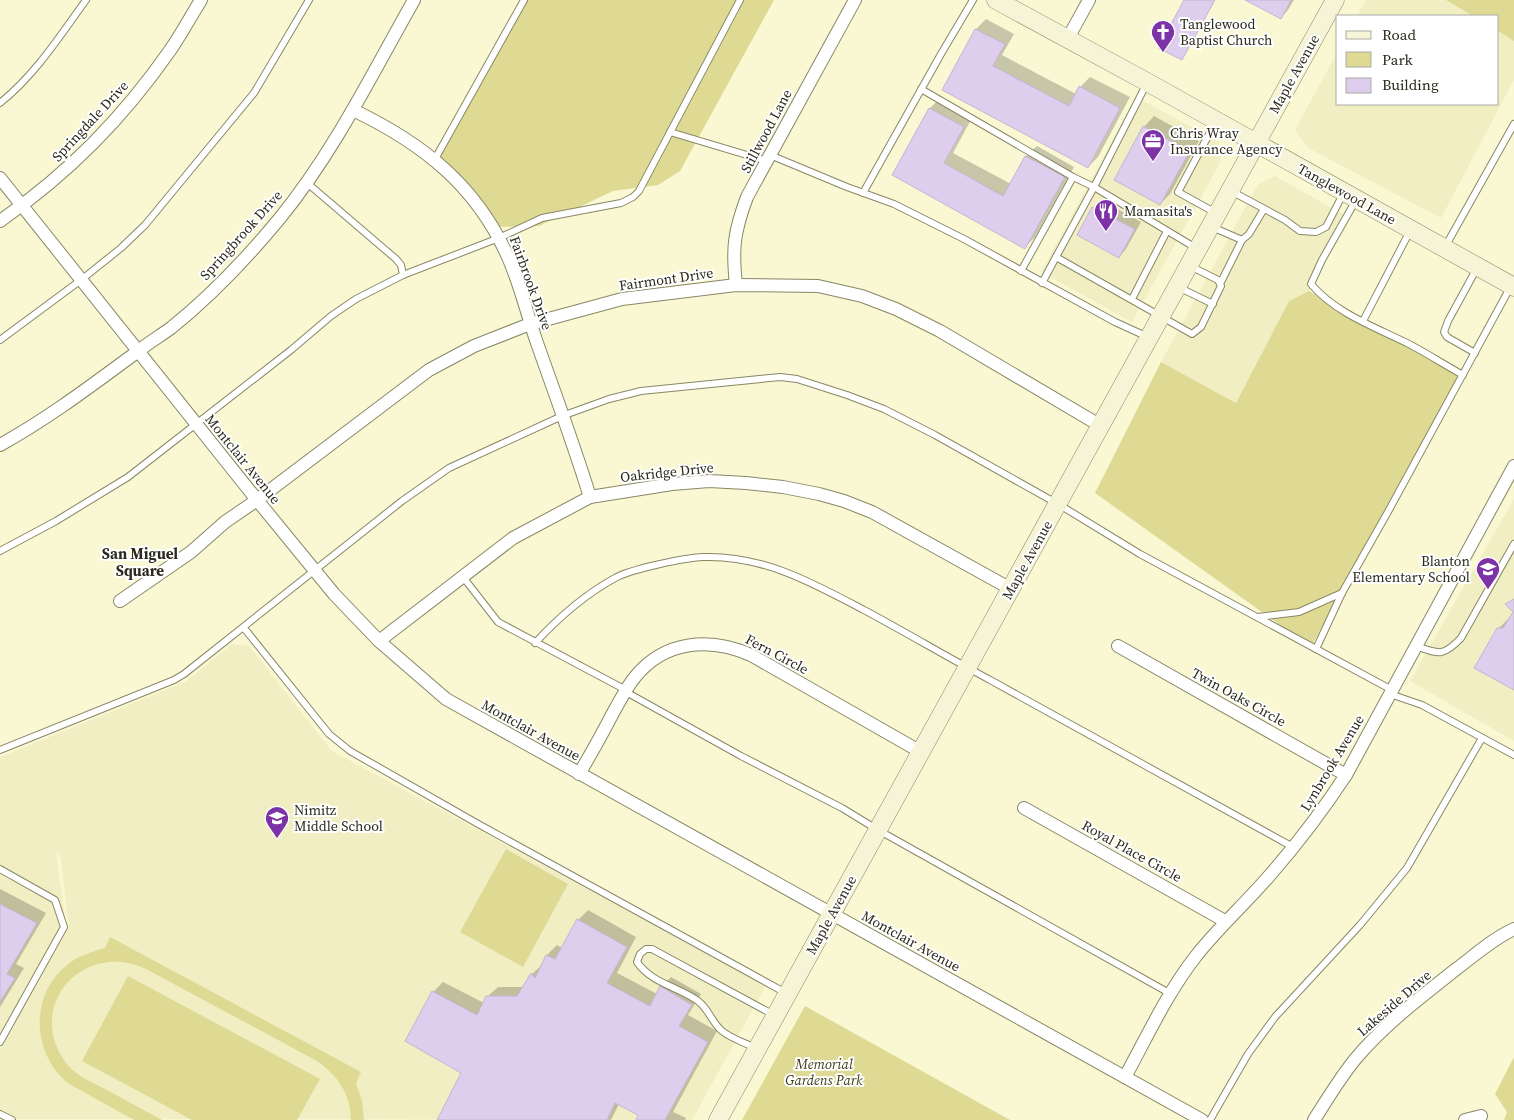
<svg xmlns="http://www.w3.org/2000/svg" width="1514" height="1120" viewBox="0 0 1514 1120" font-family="'Source Serif 4',serif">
	<rect width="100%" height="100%" fill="#f9f8d3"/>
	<g fill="#f0eec2">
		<path d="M 1366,0 L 1446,0 L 1473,16 L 1357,16 Z"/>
		<path d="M 1498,31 L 1514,41 L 1514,80 L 1441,218 L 1308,148 L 1295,130 L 1338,51 L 1338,104 L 1498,104 Z"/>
		<path d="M 1136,97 L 1219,142 L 1221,161 L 1132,322 L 1041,272 Z"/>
		<path d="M 1275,176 L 1350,218 L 1309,291 L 1289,301 L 1236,403 L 1161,362 L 1258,184 Z"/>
		<path d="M 1514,499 L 1514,741 L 1410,681 Z"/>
		<path d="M 232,644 L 249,646 L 332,751 L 766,985 L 692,1120 L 0,1119 L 0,1050 L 69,927 L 60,854 L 56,852 L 66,925 L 0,1048 L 0,757 L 185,682 Z"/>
	</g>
	<g fill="#deda94">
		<path d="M 524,0 L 774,0 L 680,171 L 658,185 L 613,191 L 539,226 L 493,227 L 435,159 Z"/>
		<path d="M 1446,0 L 1514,0 L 1514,41 L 1498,31 L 1498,16 L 1473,16 Z"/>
		<path d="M 1309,291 L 1461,376 L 1311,647 L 1095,493 L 1161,362 L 1236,403 L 1289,301 Z"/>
		<path d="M 506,849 L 568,884 L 523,967 L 460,932 Z"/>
		<path d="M 110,937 L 361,1072 L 356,1083 L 362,1101 L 364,1120 L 351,1120 C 350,1093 339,1077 317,1061 L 146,969 C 83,939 23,1007 67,1064 C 76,1076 92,1082 105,1089 C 124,1099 143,1110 162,1120 L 134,1120 L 71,1085 C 32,1057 28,996 67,965 C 78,956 91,952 105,948 Z"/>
		<path d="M 128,976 L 320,1079 L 297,1120 L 192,1120 L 82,1061 Z"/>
		<path d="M 805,1006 L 1010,1120 L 742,1120 Z"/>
		<path d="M 1514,1057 L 1514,1120 L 1504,1120 L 1507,1112 L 1495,1094 Z"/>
	</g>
	<g fill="#0003">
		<path d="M 1248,0 L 1294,0 L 1288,10 L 1281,18 Z"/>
		<path d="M 986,19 L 1014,34 L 1002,55 L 1076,94 L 1080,87 L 1090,77 L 1130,97 L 1098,157 L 1088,167 L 944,90 L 976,29 Z"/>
		<path d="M 940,98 L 973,116 L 953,153 L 1011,184 L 1026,156 L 1037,146 L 1074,167 L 1035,237 L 1025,247 L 893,175 L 930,108 Z"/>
		<path d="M 1154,116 L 1199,141 L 1170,194 L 1160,204 L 1144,127 Z"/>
		<path d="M 1101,200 L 1141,222 L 1126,249 L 1119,257 L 1078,235 L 1094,207 Z"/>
		<path d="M 1514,613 L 1514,689 L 1498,629 L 1508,619 L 1511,619 Z"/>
		<path d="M 0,889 L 46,913 L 16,964 L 24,968 L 0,1007 Z"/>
		<path d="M 588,910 L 636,937 L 617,973 L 657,994 L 661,987 L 671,977 L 701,994 L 688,1015 L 717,1031 L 673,1112 L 686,1118 L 685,1120 L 637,1120 L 640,1115 L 619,1104 L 611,1120 L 438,1120 L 462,1073 L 433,992 L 443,982 L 484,1003 L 487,997 L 498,987 L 524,987 L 532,974 L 542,965 L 547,955 L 557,945 L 562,948 L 578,920 Z"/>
	</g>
	<g fill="#dfcded" stroke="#c6b4d3">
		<path d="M 1184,0 L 1215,0 L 1182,60 L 1158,48 Z"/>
		<path d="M 1245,0 L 1291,0 L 1281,19 Z"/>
		<path d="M 975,29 L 1005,44 L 993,66 L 1069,106 L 1079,86 L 1120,108 L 1088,168 L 942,90 Z"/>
		<path d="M 929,108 L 964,127 L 944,163 L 1003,196 L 1025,156 L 1065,177 L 1025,249 L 892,175 Z"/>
		<path d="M 1143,126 L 1190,151 L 1160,205 L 1114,180 Z"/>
		<path d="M 1092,207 L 1135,229 L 1119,258 L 1077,235 Z"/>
		<path d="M 1514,599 L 1514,690 L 1474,668 L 1497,628 L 1503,628 L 1513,612 L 1505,604 Z"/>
		<path d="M 0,904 L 37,923 L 7,974 L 15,978 L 0,1002 Z"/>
		<path d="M 577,919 L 627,947 L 607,983 L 650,1006 L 660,986 L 692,1005 L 679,1026 L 708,1042 L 665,1120 L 636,1120 L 638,1115 L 615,1103 L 607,1120 L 437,1120 L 461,1073 L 405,1041 L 432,991 L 477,1015 L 486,996 L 517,996 L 531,973 L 535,978 L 546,955 L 555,959 Z"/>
	</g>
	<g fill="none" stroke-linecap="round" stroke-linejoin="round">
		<g stroke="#898766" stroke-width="8">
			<g id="service">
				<path d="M 1147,83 L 1094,187 L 1196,248"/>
				<path d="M 921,89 L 1073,177 L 1094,187 L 1056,257"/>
				<path d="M 0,103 C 35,75 60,36 86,0"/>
				<path d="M 1215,123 L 1178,192 L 1216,213"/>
				<path d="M 670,132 L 767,161"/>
				<path d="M 770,155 L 847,187 L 894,204 L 964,239 L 1115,322 L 1148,337"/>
				<path d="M 435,159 L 524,0"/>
				<path d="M 306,182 L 396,259 L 401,265 L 403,275"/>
				<path d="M 1231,191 L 1285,220 L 1300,231 L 1316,232 L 1326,227 L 1343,194"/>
				<path d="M 863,193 L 941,54 L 973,0"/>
				<path d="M 1356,200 L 1322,260 L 1311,284 C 1335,313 1377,328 1409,344 C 1428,354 1445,365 1463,375"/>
				<path d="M 1212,227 L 1242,240 L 1249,234 L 1264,209"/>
				<path d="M 1445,247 L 1514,124"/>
				<path d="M 1021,271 L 1073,177"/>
				<path d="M 1221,282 L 1242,240"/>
				<path d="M 1042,283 L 1056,257 L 1192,334 L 1201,327 L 1221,286 L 1218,280 L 1190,266"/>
				<path d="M 1178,287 L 1213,304"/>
				<path d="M 1132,299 L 1167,231"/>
				<path d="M 1363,321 L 1410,231"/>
				<path d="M 0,340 L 81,280 L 121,248 L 145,225 L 254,93 L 309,0"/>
				<path d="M 1475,353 L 1447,337 L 1444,332 L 1448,321 L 1477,268"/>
				<path d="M 0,551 L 56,521 L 128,477 L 291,350 L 331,316 L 356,299 L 403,275 L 499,238 L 542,218 L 621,203 L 633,197 L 639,191 L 740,0"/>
				<path d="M 463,577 L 498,622 L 626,690"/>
				<path d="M 1258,617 L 1299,612 L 1342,593"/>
				<path d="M 244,628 L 329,734 L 350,751 L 480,825 L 786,993"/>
				<path d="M 535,643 C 558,618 586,594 615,578 C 631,569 684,558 703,557 C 763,555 813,583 864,610 C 907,633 949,658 992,681 C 1092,736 1193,792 1293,847"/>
				<path d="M 1416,646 C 1439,654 1443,657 1461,638 L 1514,544"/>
				<path d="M 1316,649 L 1342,593 L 1389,510 L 1511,286"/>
				<path d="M 626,692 L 741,756 L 842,808 L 878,830 L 1171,994"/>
				<path d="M 1390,694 L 1422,705 L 1514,755"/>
				<path d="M 0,750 L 174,680 L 184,674 L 402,501 L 449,468 L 562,416 L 609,399 L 641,391 L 780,377 L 797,379 L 847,395 L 884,409 L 935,435 L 1058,504 L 1140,554 L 1392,690"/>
				<path d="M 0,869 L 55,900 L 64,927 L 0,1042"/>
				<path d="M 757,1049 C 746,1043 732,1039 722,1031 C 712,1023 709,1009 698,1001 C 679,987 651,983 637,962 L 640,954 L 646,949 L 652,949 L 774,1015"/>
				<path d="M 0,1114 L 12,1120"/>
				<path d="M 1210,1120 L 1248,1054 L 1275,1017 L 1360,925 L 1407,868 L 1482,738"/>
			</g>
		</g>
		<g stroke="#898766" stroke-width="14">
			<g id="minor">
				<path d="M 1067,40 L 1089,0"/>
				<path d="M 353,110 C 422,143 476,185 508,257 C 520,284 527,314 537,343 C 555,394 574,445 590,497"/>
				<path d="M 0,178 L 257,500 L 334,594 L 379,641 L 446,699 L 1202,1120"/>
				<path d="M 0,221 C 69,173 123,118 171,49 C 182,33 191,16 201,0"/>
				<path d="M 736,285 C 732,248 734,232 747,197 L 855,0"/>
				<path d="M 0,445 C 49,418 92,385 137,352 C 148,343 160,336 171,328 C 211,296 247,258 280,218 C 334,152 372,74 414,0"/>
				<path d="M 120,601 L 191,552 L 225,522 L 257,500 L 429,370 L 474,346 L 530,324 L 622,299 L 736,285 L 818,286 L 862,296 L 896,309 L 940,331 L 1101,426"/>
				<path d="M 379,641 L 513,538 L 590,497 L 672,484 L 709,481 L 746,483 L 783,487 L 819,494 L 844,501 L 872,512 L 1011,589"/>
				<path d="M 1118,646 L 1346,775"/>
				<path d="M 579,774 C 591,754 602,734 613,713 C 620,701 626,688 635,677 C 665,640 710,637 751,655 L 921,752"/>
				<path d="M 1024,808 L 1225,921"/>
				<path d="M 1125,1077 C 1147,1037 1167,993 1196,956 C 1219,927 1246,903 1270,875 C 1298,843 1323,810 1346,775 L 1514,466"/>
				<path d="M 1314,1120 C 1328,1098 1341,1076 1357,1057 C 1385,1024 1421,997 1455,970 C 1474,956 1492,939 1514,929"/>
				<path d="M 1465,1120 L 1481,1116"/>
			</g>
		</g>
		<g stroke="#898766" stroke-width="19">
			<g id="secondary">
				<path d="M 996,0 L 1147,82 L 1514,287"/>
				<path d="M 718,1120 L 1335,0"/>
			</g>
		</g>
		<use href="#service" stroke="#fff" stroke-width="6"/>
		<use href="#minor" stroke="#fff" stroke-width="12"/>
		<use href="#secondary" stroke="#f6f4d7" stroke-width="18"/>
	</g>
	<defs>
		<g id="church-pin" transform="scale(1.25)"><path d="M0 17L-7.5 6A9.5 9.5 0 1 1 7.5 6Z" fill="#7d33a5" stroke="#fff"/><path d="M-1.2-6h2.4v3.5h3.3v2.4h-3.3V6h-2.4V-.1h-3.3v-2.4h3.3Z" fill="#fff"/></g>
		<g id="office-pin" transform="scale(1.25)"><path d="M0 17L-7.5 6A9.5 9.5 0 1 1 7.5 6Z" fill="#7d33a5" stroke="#fff"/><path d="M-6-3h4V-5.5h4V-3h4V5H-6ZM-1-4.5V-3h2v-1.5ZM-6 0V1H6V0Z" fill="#fff"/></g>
		<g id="restaurant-pin" transform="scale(1.25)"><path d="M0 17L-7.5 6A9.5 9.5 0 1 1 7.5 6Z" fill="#7d33a5" stroke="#fff"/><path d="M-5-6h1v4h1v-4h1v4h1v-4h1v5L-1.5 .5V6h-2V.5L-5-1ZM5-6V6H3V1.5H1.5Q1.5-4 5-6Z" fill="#fff"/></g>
		<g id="school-pin" transform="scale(1.25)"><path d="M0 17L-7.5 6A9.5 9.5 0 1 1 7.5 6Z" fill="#7d33a5" stroke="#fff"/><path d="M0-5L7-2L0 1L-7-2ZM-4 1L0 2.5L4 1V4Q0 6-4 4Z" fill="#fff"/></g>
	</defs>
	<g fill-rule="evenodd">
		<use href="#church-pin" x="1163" y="32"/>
		<use href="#office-pin" x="1153" y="141"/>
		<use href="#restaurant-pin" x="1106" y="211"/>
		<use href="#school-pin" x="1488" y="569"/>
		<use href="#school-pin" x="277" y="818"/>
	</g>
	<g text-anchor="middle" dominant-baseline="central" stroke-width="4" stroke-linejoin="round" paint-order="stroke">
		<g font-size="14" fill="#2b2a1c" stroke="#fff" text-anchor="start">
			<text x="1180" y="24">Tanglewood<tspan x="1180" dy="16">Baptist Church</tspan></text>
			<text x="1170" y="133">Chris Wray<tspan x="1170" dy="16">Insurance Agency</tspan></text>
			<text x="1124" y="211">Mamasita's</text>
			<text x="1470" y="561" text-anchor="end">Blanton<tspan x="1470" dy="16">Elementary School</tspan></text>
			<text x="294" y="810">Nimitz<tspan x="294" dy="16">Middle School</tspan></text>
		</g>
		<g font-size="14" fill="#2b2a1c" stroke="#fff">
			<text transform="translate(1294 74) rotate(-61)">Maple Avenue</text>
			<text transform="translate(90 121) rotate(-47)">Springdale Drive</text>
			<text transform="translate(766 131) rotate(-62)">Stillwood Lane</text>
			<text transform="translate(1347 194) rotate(29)">Tanglewood Lane</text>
			<text transform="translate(241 235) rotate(-48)">Springbrook Drive</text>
			<text transform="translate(666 279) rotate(-8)">Fairmont Drive</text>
			<text transform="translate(531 283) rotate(70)">Fairbrook Drive</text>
			<text transform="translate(243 459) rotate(51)">Montclair Avenue</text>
			<text transform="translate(667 472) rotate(-6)">Oakridge Drive</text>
			<text transform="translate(1027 560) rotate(-61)">Maple Avenue</text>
			<text transform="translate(777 654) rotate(28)">Fern Circle</text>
			<text transform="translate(1239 697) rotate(29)">Twin Oaks Circle</text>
			<text transform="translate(531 730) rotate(29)">Montclair Avenue</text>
			<text transform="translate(1332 763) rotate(-59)">Lynbrook Avenue</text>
			<text transform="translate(1132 851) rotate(29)">Royal Place Circle</text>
			<text transform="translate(831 915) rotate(-61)">Maple Avenue</text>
			<text transform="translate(911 941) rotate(29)">Montclair Avenue</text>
			<text transform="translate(1394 1003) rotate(-41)">Lakeside Drive</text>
		</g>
		<g font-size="14" font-style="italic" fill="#3f3c17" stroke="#fff">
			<text x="824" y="1064">Memorial<tspan x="824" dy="16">Gardens Park</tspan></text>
		</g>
		<g font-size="15" font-weight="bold" fill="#2b2a1c" stroke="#fff">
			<text x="140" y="553">San Miguel<tspan x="140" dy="17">Square</tspan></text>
		</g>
	</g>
	<rect x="1336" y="15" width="162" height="90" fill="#ffffff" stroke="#aaaaa4"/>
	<rect x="1346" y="31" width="25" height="8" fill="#f6f4d7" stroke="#aaaaa4"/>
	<text x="1382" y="40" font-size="15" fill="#2b2a1c">Road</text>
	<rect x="1346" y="52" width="25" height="15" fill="#deda94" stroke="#aaaaa4"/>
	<text x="1382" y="65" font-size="15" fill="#2b2a1c">Park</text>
	<rect x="1346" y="78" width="25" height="15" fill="#dfcded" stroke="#aaaaa4"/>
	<text x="1382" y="90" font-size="15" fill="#2b2a1c">Building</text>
</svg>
